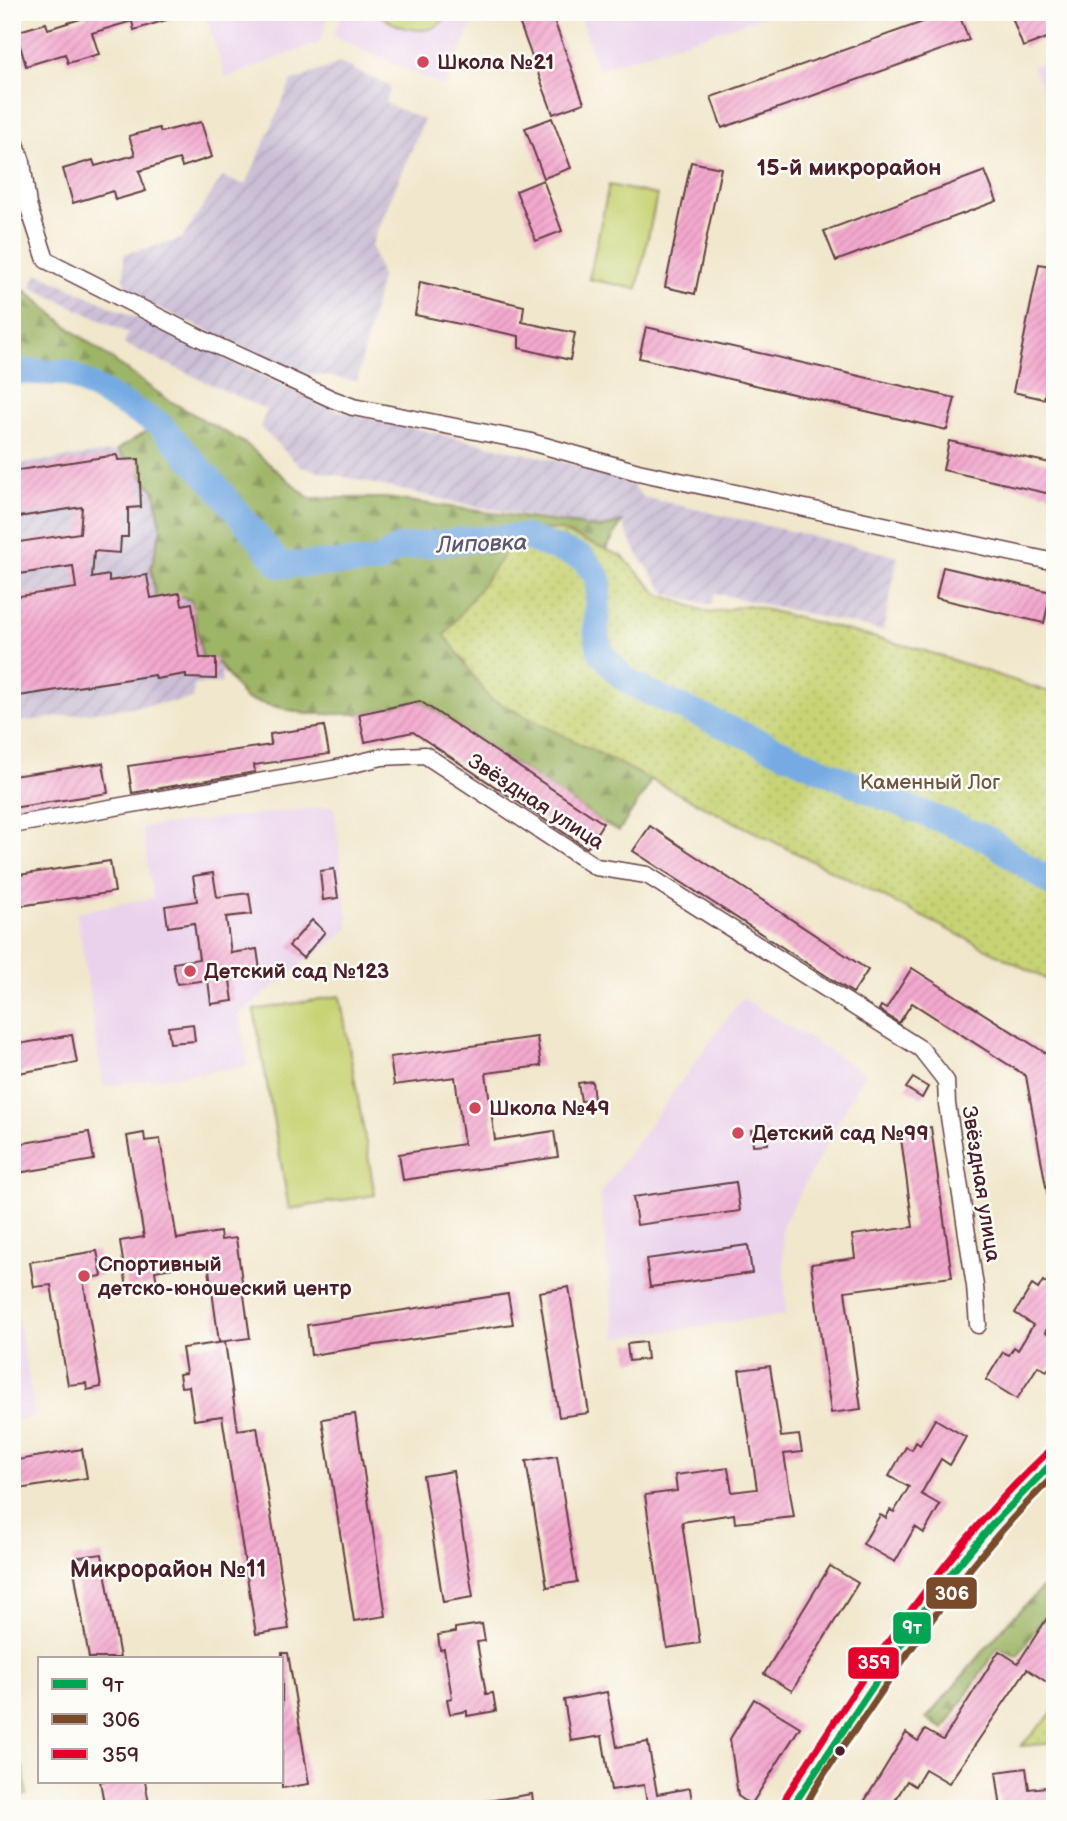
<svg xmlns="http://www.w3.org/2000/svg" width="1067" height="1821" viewBox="0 0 1067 1821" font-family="'Balsamiq Sans',sans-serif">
	<defs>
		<pattern id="industrial-furrows" width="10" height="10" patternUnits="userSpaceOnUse" patternTransform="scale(1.75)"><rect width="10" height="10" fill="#cabfd6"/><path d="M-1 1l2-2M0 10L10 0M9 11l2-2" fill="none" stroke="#afa4b8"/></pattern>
		<pattern id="forest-firs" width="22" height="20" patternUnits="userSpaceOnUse" patternTransform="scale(1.75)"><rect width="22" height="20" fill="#9db566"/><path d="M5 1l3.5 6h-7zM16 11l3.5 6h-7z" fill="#829354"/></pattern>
		<pattern id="park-dots" width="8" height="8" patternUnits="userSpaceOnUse" patternTransform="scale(1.75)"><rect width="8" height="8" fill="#c7d375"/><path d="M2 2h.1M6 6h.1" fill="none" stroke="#acb565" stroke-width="1.8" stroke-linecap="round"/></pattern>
		<pattern id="building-hatch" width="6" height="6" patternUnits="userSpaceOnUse" patternTransform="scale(1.75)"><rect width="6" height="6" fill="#f3a9ce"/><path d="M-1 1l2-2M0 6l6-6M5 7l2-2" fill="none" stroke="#d291b1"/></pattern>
	</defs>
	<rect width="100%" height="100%" fill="#fdfcf7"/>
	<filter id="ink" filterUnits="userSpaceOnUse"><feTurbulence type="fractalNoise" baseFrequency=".0143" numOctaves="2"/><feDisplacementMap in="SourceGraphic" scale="14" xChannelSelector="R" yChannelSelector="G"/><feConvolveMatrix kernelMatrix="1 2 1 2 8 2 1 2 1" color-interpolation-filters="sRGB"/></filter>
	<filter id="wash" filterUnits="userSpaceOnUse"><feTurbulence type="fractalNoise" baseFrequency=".00686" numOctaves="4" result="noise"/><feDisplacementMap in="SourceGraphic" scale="28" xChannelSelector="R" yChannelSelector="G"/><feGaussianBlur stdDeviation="1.57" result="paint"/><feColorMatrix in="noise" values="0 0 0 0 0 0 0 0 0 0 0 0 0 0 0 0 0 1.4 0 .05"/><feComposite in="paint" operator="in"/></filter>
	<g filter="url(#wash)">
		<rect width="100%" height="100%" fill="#f1e7cc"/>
		<g fill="#ead1ec">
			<path d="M 204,12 L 330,12 L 320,42 L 226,78 Z"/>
			<path d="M 342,12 L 477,12 L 445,87 L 333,36 Z"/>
			<path d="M 579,12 L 778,12 L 598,69 Z"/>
			<path d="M 1055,58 L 1055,124 L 1033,66 Z"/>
			<path d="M 334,806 L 349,928 L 239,1014 L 248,1066 L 103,1086 L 77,912 L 153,898 L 142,827 Z"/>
			<path d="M 742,998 L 865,1073 L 782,1226 L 786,1314 L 616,1338 L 600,1193 Z"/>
			<path d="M 12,1286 L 35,1416 L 12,1420 Z"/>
		</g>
		<g fill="url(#industrial-furrows)">
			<path d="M 340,63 L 391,87 L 385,103 L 424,120 L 371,245 L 381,277 L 357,381 L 298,372 L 124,292 L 124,254 L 182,239 L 222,177 L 246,185 L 291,82 Z"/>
			<path d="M 38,273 L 339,411 L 614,474 L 630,483 L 643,497 L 898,556 L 883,631 L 715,593 L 711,605 L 667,594 L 638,555 L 622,523 L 600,528 L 468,505 L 301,467 L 260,427 L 267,410 L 124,344 L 128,333 L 31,287 Z"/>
			<path d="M 118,451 L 157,492 L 180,597 L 193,601 L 205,662 L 221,665 L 222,683 L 194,685 L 193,699 L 12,723 L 12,465 Z"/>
		</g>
		<g fill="#c7d375" stroke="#887950" stroke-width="2">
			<path d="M 377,12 L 448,12 C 436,42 394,29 377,12 Z"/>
			<path d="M 609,185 L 657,195 L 637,289 L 589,279 Z"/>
			<path d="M 340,996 L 375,1195 L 289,1209 L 254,1010 Z"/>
			<path d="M 23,1768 L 27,1795 L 12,1797 L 12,1769 Z"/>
		</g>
		<g fill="url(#forest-firs)" stroke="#746a48" stroke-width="2">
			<path d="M 12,279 L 72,330 L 165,398 L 246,444 L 309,498 L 386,498 L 600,528 L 622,522 L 573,606 L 671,732 L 646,790 L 619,831 L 603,823 L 420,701 L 359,714 L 306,714 L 245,699 L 219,664 L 203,661 L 191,600 L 179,596 L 156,600 L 151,568 L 161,528 L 155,491 L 117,450 L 158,424 L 68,373 L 12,371 Z"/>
			<path d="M 1055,1575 L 1055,1601 L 1017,1657 L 998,1647 L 944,1729 L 926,1719 L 1010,1620 Z"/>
		</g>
		<g fill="url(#park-dots)" stroke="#887950" stroke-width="2">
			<path d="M 505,529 L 559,530 L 622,556 L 658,594 L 710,613 L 748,605 L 919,649 L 1055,694 L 1055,985 L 1040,976 L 489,698 L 445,635 L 504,555 Z"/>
			<path d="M 1055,1710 L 1055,1743 L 1021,1746 Z"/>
		</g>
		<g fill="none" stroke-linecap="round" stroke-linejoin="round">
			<path stroke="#76aae3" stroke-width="26" d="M 12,371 L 68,373 L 159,424 L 216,486 L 280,565 L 377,562 L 398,548 L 463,540 L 525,537 L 583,558 L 599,579 L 596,630 L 600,651 L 623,678 L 648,692 L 878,795 L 988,839 L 1055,886"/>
		</g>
		<g id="blocks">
			<g fill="url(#building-hatch)">
				<path d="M 86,12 L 181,12 L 182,15 L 134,30 L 132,21 L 92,33 L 99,54 L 68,63 L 65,54 L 26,66 L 16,32 L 46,23 L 48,29 L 87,17 Z"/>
				<path d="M 529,12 L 551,12 L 584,103 L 553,114 L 517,16 Z"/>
				<path d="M 951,12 L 958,12 L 969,40 L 722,128 L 711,97 Z"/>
				<path d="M 1010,12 L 1050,12 L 1055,25 L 1055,35 L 1023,47 Z"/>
				<path d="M 552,118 L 571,168 L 544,178 L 525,128 Z"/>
				<path d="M 201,122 L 212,157 L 182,167 L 179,159 L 139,171 L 146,191 L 115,200 L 113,191 L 73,203 L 63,169 L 93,160 L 95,166 L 135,155 L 129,136 L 159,128 L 161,132 Z"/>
				<path d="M 691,162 L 721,168 L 695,294 L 665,287 Z"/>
				<path d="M 985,171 L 997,201 L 836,261 L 824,231 Z"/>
				<path d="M 543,180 L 562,231 L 536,241 L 516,191 Z"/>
				<path d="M 1039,264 L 1055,267 L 1055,346 L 1044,399 L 1013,392 Z"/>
				<path d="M 420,282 L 524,306 L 522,322 L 575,333 L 570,360 L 519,348 L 519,336 L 415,315 Z"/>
				<path d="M 646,327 L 955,398 L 947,430 L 639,358 Z"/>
				<path d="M 949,441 L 1055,464 L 1055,495 L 943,470 Z"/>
				<path d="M 117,455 L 118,460 L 139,459 L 141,507 L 128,508 L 128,537 L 121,537 L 120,553 L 94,551 L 92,578 L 109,575 L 109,581 L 147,575 L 151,598 L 180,593 L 182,605 L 192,603 L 200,658 L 216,658 L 216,679 L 186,678 L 186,674 L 156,679 L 155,675 L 12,697 L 12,597 L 76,588 L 73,566 L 12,575 L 12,543 L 80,533 L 82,507 L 12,518 L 12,471 Z"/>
				<path d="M 943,567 L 1051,592 L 1044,623 L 936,598 Z"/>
				<path d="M 420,701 L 603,823 L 587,848 L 413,732 L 365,742 L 359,714 Z"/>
				<path d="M 324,726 L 329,754 L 254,765 L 255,772 L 132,793 L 128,766 L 271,745 L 270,734 Z"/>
				<path d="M 103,763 L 108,793 L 12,808 L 12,776 Z"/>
				<path d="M 650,826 L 868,970 L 853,993 L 633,851 Z"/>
				<path d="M 110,861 L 115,892 L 12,907 L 12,876 Z"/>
				<path d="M 334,869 L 338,898 L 323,900 L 320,871 Z"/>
				<path d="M 213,873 L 217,897 L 249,893 L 252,914 L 226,917 L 231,953 L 257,949 L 260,970 L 229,974 L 233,1001 L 211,1004 L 208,980 L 177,984 L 173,963 L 199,959 L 194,923 L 168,927 L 165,906 L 197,901 L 193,876 Z"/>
				<path d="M 312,920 L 325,932 L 303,958 L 289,946 Z"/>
				<path d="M 912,968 L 1055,1059 L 1055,1202 L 1049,1203 L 1026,1076 L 912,1003 L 899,1023 L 879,1010 L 881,1006 L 886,1009 Z"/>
				<path d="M 193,1024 L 195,1041 L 170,1043 L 168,1027 Z"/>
				<path d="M 72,1035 L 77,1063 L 12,1074 L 12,1045 Z"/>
				<path d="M 537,1037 L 541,1066 L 486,1073 L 495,1140 L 554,1131 L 558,1157 L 403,1180 L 399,1154 L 464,1144 L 455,1077 L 394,1085 L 390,1057 Z"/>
				<path d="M 913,1078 L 928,1087 L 922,1098 L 906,1088 Z"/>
				<path d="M 592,1081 L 594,1100 L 581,1101 L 578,1083 Z"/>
				<path d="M 931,1127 L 952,1277 L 845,1291 L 861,1409 L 831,1413 L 811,1264 L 855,1258 L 852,1235 L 913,1227 L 900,1131 Z"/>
				<path d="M 766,1128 L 768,1144 L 753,1145 L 751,1130 Z"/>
				<path d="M 89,1132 L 94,1160 L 12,1174 L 12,1145 Z"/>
				<path d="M 144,1133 L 145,1141 L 160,1139 L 177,1239 L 220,1232 L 221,1240 L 236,1238 L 250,1338 L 219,1342 L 208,1262 L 155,1271 L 157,1284 L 127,1288 L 120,1241 L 144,1237 L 127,1136 Z"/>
				<path d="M 736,1182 L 740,1211 L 637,1225 L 633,1197 Z"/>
				<path d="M 748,1245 L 752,1273 L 650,1287 L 646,1259 Z"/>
				<path d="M 97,1251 L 102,1276 L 83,1279 L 101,1387 L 87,1390 L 86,1383 L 68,1385 L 51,1285 L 34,1287 L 30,1262 Z"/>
				<path d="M 1055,1270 L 1055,1317 L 1045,1332 L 1055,1338 L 1055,1358 L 1047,1371 L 1038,1366 L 1017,1399 L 986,1380 L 1003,1352 L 1009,1355 L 1014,1347 L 1018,1350 L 1033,1325 L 1015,1313 L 1032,1285 L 1038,1289 L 1043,1281 L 1046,1283 Z"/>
				<path d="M 569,1287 L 589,1413 L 559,1417 L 539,1292 Z"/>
				<path d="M 508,1294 L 513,1324 L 311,1355 L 307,1325 Z"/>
				<path d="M 225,1342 L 238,1430 L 257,1427 L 289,1629 L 256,1634 L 222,1416 L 194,1420 L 189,1386 L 181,1387 L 179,1374 L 186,1373 L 182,1348 Z"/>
				<path d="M 645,1342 L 647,1359 L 629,1361 L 627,1344 Z"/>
				<path d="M 770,1366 L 781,1437 L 799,1435 L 802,1452 L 784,1454 L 794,1517 L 735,1523 L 734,1514 L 682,1522 L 700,1643 L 667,1648 L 645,1495 L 677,1491 L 675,1475 L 728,1468 L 732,1492 L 757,1489 L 739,1370 Z"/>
				<path d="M 355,1414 L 386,1616 L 354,1621 L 322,1419 Z"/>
				<path d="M 935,1419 L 966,1437 L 950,1465 L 941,1459 L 921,1494 L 940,1505 L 924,1533 L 915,1527 L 895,1562 L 863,1544 L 880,1515 L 886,1518 L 890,1510 L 894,1512 L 909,1487 L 889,1476 L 906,1447 L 912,1450 L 916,1442 L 920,1445 Z"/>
				<path d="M 82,1449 L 87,1478 L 12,1490 L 12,1461 Z"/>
				<path d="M 557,1456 L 577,1582 L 547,1587 L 526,1461 Z"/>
				<path d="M 453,1471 L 473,1597 L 443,1602 L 423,1476 Z"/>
				<path d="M 102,1554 L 120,1658 L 89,1658 L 72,1558 Z"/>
				<path d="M 830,1566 L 858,1583 L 792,1691 L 764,1674 Z"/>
				<path d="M 1055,1606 L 1055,1673 L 1048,1683 L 1027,1669 L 949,1783 L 925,1769 L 915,1786 L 907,1781 L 890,1809 L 875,1809 L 864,1802 L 906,1733 L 918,1741 L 925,1730 L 943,1740 L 999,1651 L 1018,1663 Z"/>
				<path d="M 482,1624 L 485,1641 L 477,1642 L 486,1694 L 493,1693 L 496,1711 L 467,1716 L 467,1711 L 450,1714 L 447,1699 L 452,1698 L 444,1649 L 440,1650 L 438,1635 L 455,1632 L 455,1628 Z"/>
				<path d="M 282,1653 L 288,1653 L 309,1784 L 282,1788 Z"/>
				<path d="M 607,1692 L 617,1747 L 648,1742 L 657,1794 L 690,1788 L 693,1809 L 648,1809 L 644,1785 L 611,1790 L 602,1736 L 571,1741 L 564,1700 Z"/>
				<path d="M 754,1699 L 800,1727 L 751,1805 L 738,1796 L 730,1739 Z"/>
				<path d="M 1026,1768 L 1029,1789 L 1055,1786 L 1055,1809 L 1001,1809 L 996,1772 Z"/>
				<path d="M 100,1781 L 145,1781 L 150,1809 L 105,1809 Z"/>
				<path d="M 532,1794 L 534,1809 L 481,1809 L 480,1802 Z"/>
			</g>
		</g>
	</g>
	<g filter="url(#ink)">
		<use href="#blocks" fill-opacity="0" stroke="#633d43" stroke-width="2"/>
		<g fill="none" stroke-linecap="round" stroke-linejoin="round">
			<g stroke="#633d43" stroke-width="19">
				<g id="street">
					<path d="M 12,132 L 22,162 L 28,205 L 46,260 L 202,339 L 332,399 L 353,407 L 527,441 L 638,472 L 1055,562"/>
					<path d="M 12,825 L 333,769 L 382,757 L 425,755 L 596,867 L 647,875 L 921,1049 L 946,1081 L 947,1104 L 975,1286 L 978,1325"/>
				</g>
			</g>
			<g stroke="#633d43" stroke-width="24">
				<path id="secondary" d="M 793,1809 L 796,1801 C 825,1755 855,1711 885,1667 C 936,1593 988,1520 1055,1460"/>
			</g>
			<use href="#street" stroke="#fff" stroke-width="16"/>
			<use href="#secondary" stroke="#ffe4c6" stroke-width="21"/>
			<g stroke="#fdfcf7" stroke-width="12">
				<path id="bus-1" d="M 787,1809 L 796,1801 L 939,1588 L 992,1525 L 1055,1460"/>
			</g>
			<g stroke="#fdfcf7" stroke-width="12">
				<path id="bus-2" d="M 804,1809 C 821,1774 847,1742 869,1710 C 925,1627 982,1544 1055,1475"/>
			</g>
			<g stroke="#fdfcf7" stroke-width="12">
				<path id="bus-3" d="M 783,1805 L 787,1795 C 864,1675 943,1551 1048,1452"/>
			</g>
			<use href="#bus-1" stroke="#00a651" stroke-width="7"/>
			<use href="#bus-2" stroke="#7a4b2a" stroke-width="7"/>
			<use href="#bus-3" stroke="#e4002b" stroke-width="7"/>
		</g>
	</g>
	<g fill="#d1495b" stroke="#fdfcf7" stroke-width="2.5">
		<circle cx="423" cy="62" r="7"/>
		<circle cx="190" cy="971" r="7"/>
		<circle cx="475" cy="1108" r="7"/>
		<circle cx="738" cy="1133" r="7"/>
		<circle cx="84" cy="1276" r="7"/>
	</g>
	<circle fill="#4a1f2b" stroke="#fdfcf7" stroke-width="2.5" cx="840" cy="1751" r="6"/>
	<g text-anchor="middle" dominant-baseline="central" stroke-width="5" stroke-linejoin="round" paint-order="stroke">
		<g font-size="21" font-weight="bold" fill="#4a1f2b" stroke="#fdfcf7" text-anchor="start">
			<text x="437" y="62">Школа №21</text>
			<text x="204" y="971">Детский сад №123</text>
			<text x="489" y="1108">Школа №49</text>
			<text x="752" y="1133">Детский сад №99</text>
			<text x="98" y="1264">Спортивный<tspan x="98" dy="24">детско-юношеский центр</tspan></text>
		</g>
		<g font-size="21" fill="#705541" stroke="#fdfcf7">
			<text x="930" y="782">Каменный Лог</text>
		</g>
		<g font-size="21" fill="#4a1f2b" stroke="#fdfcf7">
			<text transform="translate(536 802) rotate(33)">Звёздная улица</text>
			<text transform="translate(981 1184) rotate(81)">Звёздная улица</text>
		</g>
		<g font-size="23" font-weight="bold" fill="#4a1f2b" stroke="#fdfcf7">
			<text x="849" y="168">15-й микрорайон</text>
		</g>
		<g font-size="23" font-style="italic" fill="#5c5775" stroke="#fdfcf7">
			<text transform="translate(482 544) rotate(-2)">Липовка</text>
		</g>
		<g font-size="24" font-weight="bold" fill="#4a1f2b" stroke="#fdfcf7">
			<text x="168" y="1569">Микрорайон №11</text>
		</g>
	</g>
	<g stroke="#fdfcf7" stroke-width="2.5">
		<rect x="925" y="1576" width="53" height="34" rx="7" fill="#7a4b2a"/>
		<rect x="892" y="1611" width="40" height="34" rx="7" fill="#00a651"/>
		<rect x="847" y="1646" width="53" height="34" rx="7" fill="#e4002b"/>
	</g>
	<g font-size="19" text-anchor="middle" font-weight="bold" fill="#fff">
		<text x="952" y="1600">306</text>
		<text x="912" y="1634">9т</text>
		<text x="874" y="1669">359</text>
	</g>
	<rect width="1067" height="1821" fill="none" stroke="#fdfcf7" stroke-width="42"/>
	<rect x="38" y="1657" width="245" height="126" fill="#fdfcf7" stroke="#b5a4a5" stroke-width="2"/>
	<rect x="52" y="1679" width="35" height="10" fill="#00a651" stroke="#b5a4a5" stroke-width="2"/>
	<text x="102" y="1692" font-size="21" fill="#4a1f2b">9т</text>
	<rect x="52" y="1714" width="35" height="10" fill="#7a4b2a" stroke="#b5a4a5" stroke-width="2"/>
	<text x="102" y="1727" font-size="21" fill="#4a1f2b">306</text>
	<rect x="52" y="1749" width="35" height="10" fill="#e4002b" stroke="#b5a4a5" stroke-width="2"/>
	<text x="102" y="1762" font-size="21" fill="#4a1f2b">359</text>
</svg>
